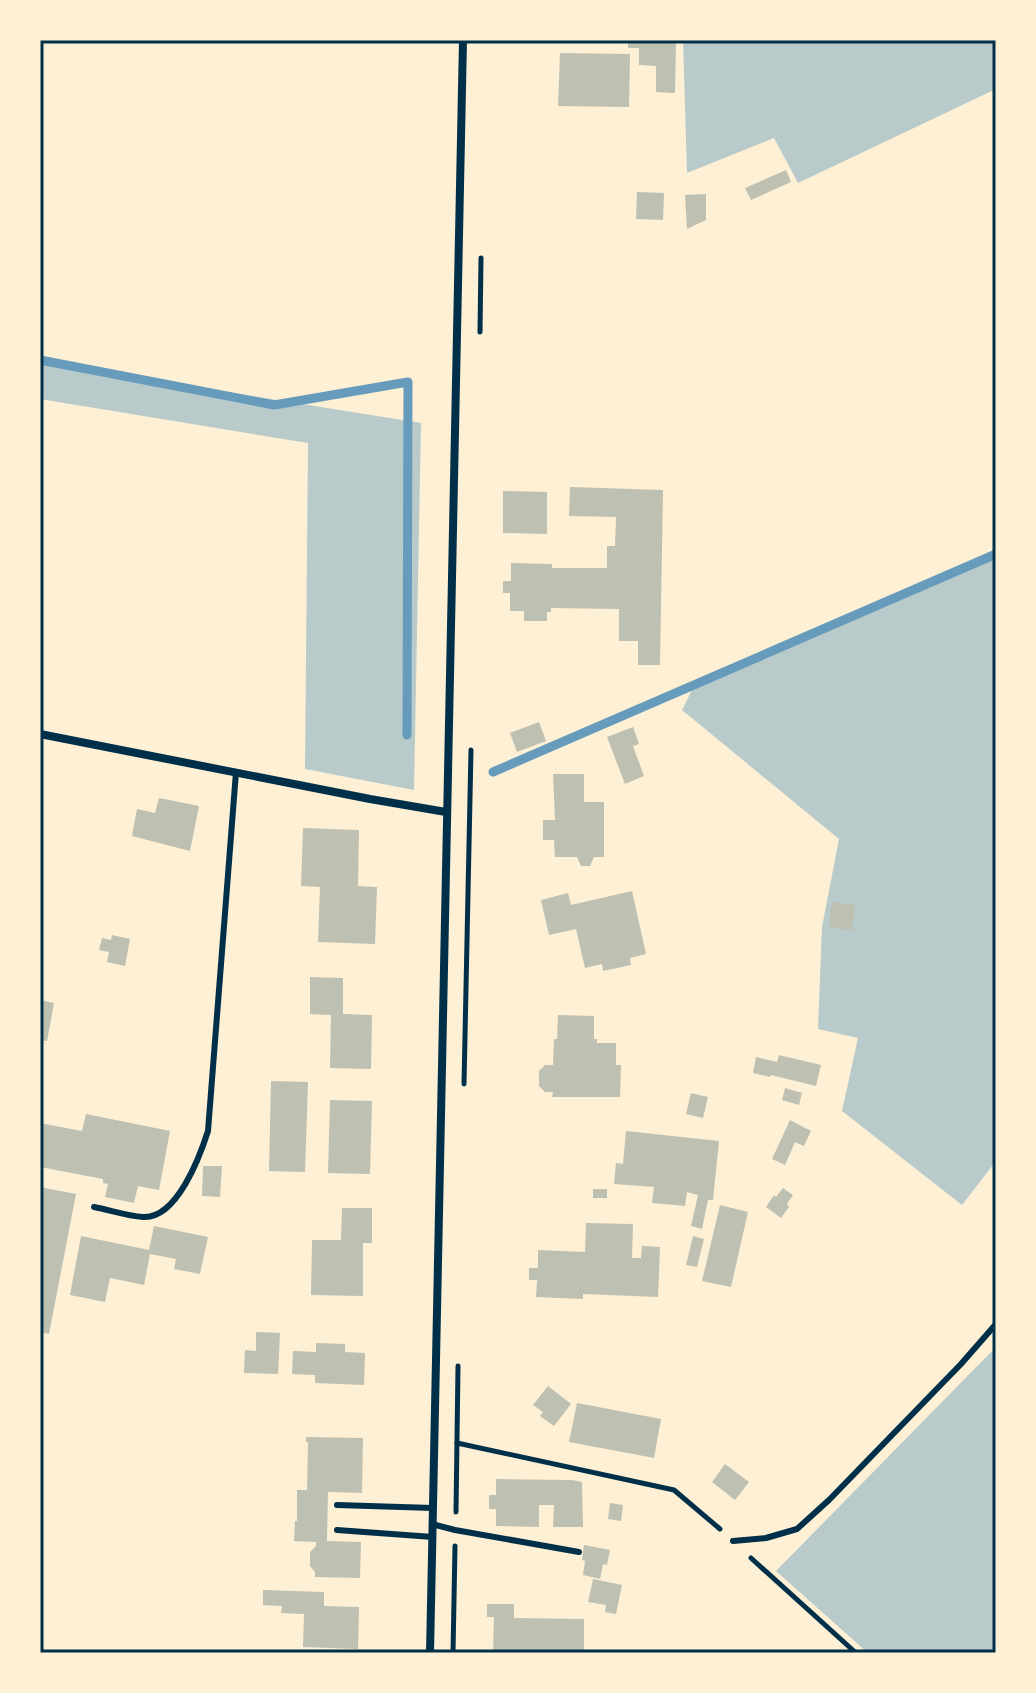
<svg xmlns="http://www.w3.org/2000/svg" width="1036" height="1693" viewBox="0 0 1036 1693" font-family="Lato,sans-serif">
	<rect width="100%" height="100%" fill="#fdf0d5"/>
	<g fill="#b9caca">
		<path d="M 683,40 L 996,40 L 996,89 L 798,183 L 774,138 L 687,173 Z"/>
		<path d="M 40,362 L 421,423 L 414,790 L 305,769 L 308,443 L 40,399 Z"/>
		<path d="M 996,556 L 996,1161 L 962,1205 L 842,1111 L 858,1038 L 818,1029 L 822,927 L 839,839 L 682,710 L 694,686 Z"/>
		<path d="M 996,1347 L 996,1653 L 868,1653 L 776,1571 Z"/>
	</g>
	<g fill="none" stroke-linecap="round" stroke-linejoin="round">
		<g stroke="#669bbc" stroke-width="9">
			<path d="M 40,360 L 274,405 L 408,382 L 407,735"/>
			<path d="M 493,772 L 996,554"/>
		</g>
	</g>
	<g fill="#bec0b2">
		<path d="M 628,40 L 676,40 L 675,93 L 656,92 L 656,66 L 639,65 L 639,48 L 628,48 Z"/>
		<path d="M 560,53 L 630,54 L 629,107 L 558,106 Z"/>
		<path d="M 786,170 L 791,182 L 751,200 L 745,188 Z"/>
		<path d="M 637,192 L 664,193 L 663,220 L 636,219 Z"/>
		<path d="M 706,194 L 706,220 L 687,229 L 685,195 Z"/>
		<path d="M 570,487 L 663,490 L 660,665 L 638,665 L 638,641 L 619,641 L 619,609 L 551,608 L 551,612 L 547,612 L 547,621 L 524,621 L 524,611 L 510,611 L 510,593 L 503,593 L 503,581 L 511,581 L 511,563 L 552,564 L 552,568 L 607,568 L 607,546 L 615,546 L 616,517 L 569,516 Z"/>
		<path d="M 503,491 L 547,492 L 547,534 L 503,533 Z"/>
		<path d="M 539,722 L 546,741 L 517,752 L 510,733 Z"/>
		<path d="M 633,727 L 639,744 L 633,746 L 644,776 L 625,784 L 607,737 Z"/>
		<path d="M 553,774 L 584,774 L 584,802 L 604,802 L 604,857 L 594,857 L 590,866 L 581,866 L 577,857 L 555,857 L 554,840 L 543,840 L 543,820 L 555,820 Z"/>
		<path d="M 159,798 L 199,806 L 190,851 L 132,836 L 137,809 L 155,813 Z"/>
		<path d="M 303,828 L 359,830 L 358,886 L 377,887 L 375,944 L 318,942 L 320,887 L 301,886 Z"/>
		<path d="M 632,891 L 646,954 L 630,958 L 631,965 L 603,971 L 602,964 L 585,968 L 576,929 L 549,935 L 541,900 L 568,893 L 571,905 Z"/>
		<path d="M 832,902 L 855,905 L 852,930 L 829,927 Z"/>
		<path d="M 112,935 L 130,939 L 125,966 L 107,962 L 109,952 L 99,950 L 102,938 L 111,940 Z"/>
		<path d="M 310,977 L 343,978 L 343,1014 L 372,1015 L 371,1069 L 330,1068 L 331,1015 L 310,1014 Z"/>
		<path d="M 40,1000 L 54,1003 L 47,1041 L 40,1040 Z"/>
		<path d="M 558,1015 L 594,1016 L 594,1039 L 597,1039 L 597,1043 L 616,1043 L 616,1065 L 621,1065 L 620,1097 L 552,1097 L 553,1092 L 545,1092 L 539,1086 L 539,1071 L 545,1065 L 553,1065 L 554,1039 L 557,1039 Z"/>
		<path d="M 779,1055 L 821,1065 L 816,1086 L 771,1075 L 770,1077 L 753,1073 L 756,1057 L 777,1062 Z"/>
		<path d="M 271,1081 L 308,1082 L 305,1172 L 269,1171 Z"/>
		<path d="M 785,1088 L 802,1093 L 799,1105 L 782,1100 Z"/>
		<path d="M 691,1093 L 708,1097 L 703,1118 L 686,1114 Z"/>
		<path d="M 330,1100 L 372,1101 L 370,1174 L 328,1173 Z"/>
		<path d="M 86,1114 L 170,1131 L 159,1190 L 138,1186 L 134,1203 L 105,1197 L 108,1184 L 103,1183 L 103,1179 L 40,1167 L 40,1123 L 82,1131 Z"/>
		<path d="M 790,1120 L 811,1131 L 804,1146 L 795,1142 L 785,1165 L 772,1159 Z"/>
		<path d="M 626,1131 L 719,1141 L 713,1200 L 708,1200 L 702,1229 L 691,1226 L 698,1195 L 687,1192 L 685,1206 L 652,1203 L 654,1187 L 614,1184 L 616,1163 L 623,1164 Z"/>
		<path d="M 203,1166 L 222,1166 L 220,1197 L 202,1196 Z"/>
		<path d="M 40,1187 L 76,1194 L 49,1334 L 40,1332 Z"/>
		<path d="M 783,1188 L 793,1195 L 787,1204 L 789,1207 L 781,1218 L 766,1207 L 774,1195 L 776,1197 Z"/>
		<rect x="593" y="1189" width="14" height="9"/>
		<path d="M 720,1205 L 748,1212 L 731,1287 L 702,1281 Z"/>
		<path d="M 342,1208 L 372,1208 L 372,1243 L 363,1243 L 363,1296 L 311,1295 L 312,1240 L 341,1240 Z"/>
		<path d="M 586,1223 L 633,1224 L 632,1258 L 641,1258 L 642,1246 L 660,1247 L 658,1297 L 583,1294 L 583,1299 L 536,1297 L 537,1280 L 529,1280 L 529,1268 L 538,1268 L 538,1250 L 585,1252 Z"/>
		<path d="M 154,1226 L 208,1237 L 200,1274 L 174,1269 L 176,1259 L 150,1254 L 144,1285 L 110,1278 L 105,1302 L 70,1295 L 81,1236 L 149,1250 Z"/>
		<path d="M 693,1236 L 704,1239 L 697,1267 L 686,1265 Z"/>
		<path d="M 256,1332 L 280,1333 L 278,1374 L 244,1373 L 245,1350 L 256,1351 Z"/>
		<path d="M 316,1343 L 345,1344 L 345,1352 L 365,1353 L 364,1385 L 315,1383 L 315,1375 L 292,1374 L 293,1351 L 316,1352 Z"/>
		<path d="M 548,1386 L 571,1404 L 554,1426 L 540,1416 L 543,1412 L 533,1405 Z"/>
		<path d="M 577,1403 L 661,1419 L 654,1458 L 569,1442 Z"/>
		<path d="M 306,1437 L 363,1438 L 362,1493 L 328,1492 L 327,1541 L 361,1542 L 360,1578 L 315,1577 L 315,1572 L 310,1566 L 310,1552 L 316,1546 L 316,1542 L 294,1541 L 295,1521 L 297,1521 L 297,1490 L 307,1490 L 308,1442 L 306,1442 Z"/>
		<path d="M 725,1464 L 749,1482 L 735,1500 L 712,1482 Z"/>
		<path d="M 496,1479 L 572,1480 L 582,1482 L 583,1527 L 553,1527 L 554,1505 L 539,1505 L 539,1527 L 496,1526 L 496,1509 L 489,1509 L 489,1495 L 496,1495 Z"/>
		<path d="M 610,1503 L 623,1505 L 621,1521 L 608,1519 Z"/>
		<path d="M 584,1545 L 610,1550 L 607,1565 L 603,1564 L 600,1579 L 583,1575 L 585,1561 L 582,1560 Z"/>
		<path d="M 593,1579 L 622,1585 L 616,1614 L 605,1612 L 606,1605 L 588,1602 Z"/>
		<path d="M 263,1590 L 324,1592 L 324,1606 L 359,1607 L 358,1649 L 303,1647 L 304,1614 L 281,1613 L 282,1606 L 263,1605 Z"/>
		<path d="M 487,1604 L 514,1604 L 514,1618 L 584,1619 L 584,1653 L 493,1653 L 494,1617 L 487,1617 Z"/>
	</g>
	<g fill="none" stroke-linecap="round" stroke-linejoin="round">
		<g stroke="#003049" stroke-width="5">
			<path d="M 480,332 L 481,258"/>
			<path d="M 464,1084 L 471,750"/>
			<path d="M 457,1443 L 674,1490 L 720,1529"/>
			<path d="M 456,1512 L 458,1366"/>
			<path d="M 751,1558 L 856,1653"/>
			<path d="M 453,1653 L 455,1546"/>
		</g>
		<g stroke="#003049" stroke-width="6">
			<path d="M 94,1207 C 110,1210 127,1216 143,1217 C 177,1219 200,1156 208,1131 L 236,772"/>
			<path d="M 337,1505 L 433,1508"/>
			<path d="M 432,1524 L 455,1530 L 579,1552"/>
			<path d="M 337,1530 L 433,1537"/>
			<path d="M 733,1541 L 766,1538 L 797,1529 L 829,1500 L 961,1364 L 996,1324"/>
		</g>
		<g stroke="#003049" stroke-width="8">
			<path d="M 40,734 L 370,799 L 446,812"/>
			<path d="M 430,1653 L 463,40"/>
		</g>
	</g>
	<rect width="1036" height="1693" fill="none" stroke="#fdf0d5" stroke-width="84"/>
	<rect x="42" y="42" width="952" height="1609" fill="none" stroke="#003049" stroke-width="3"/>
</svg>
